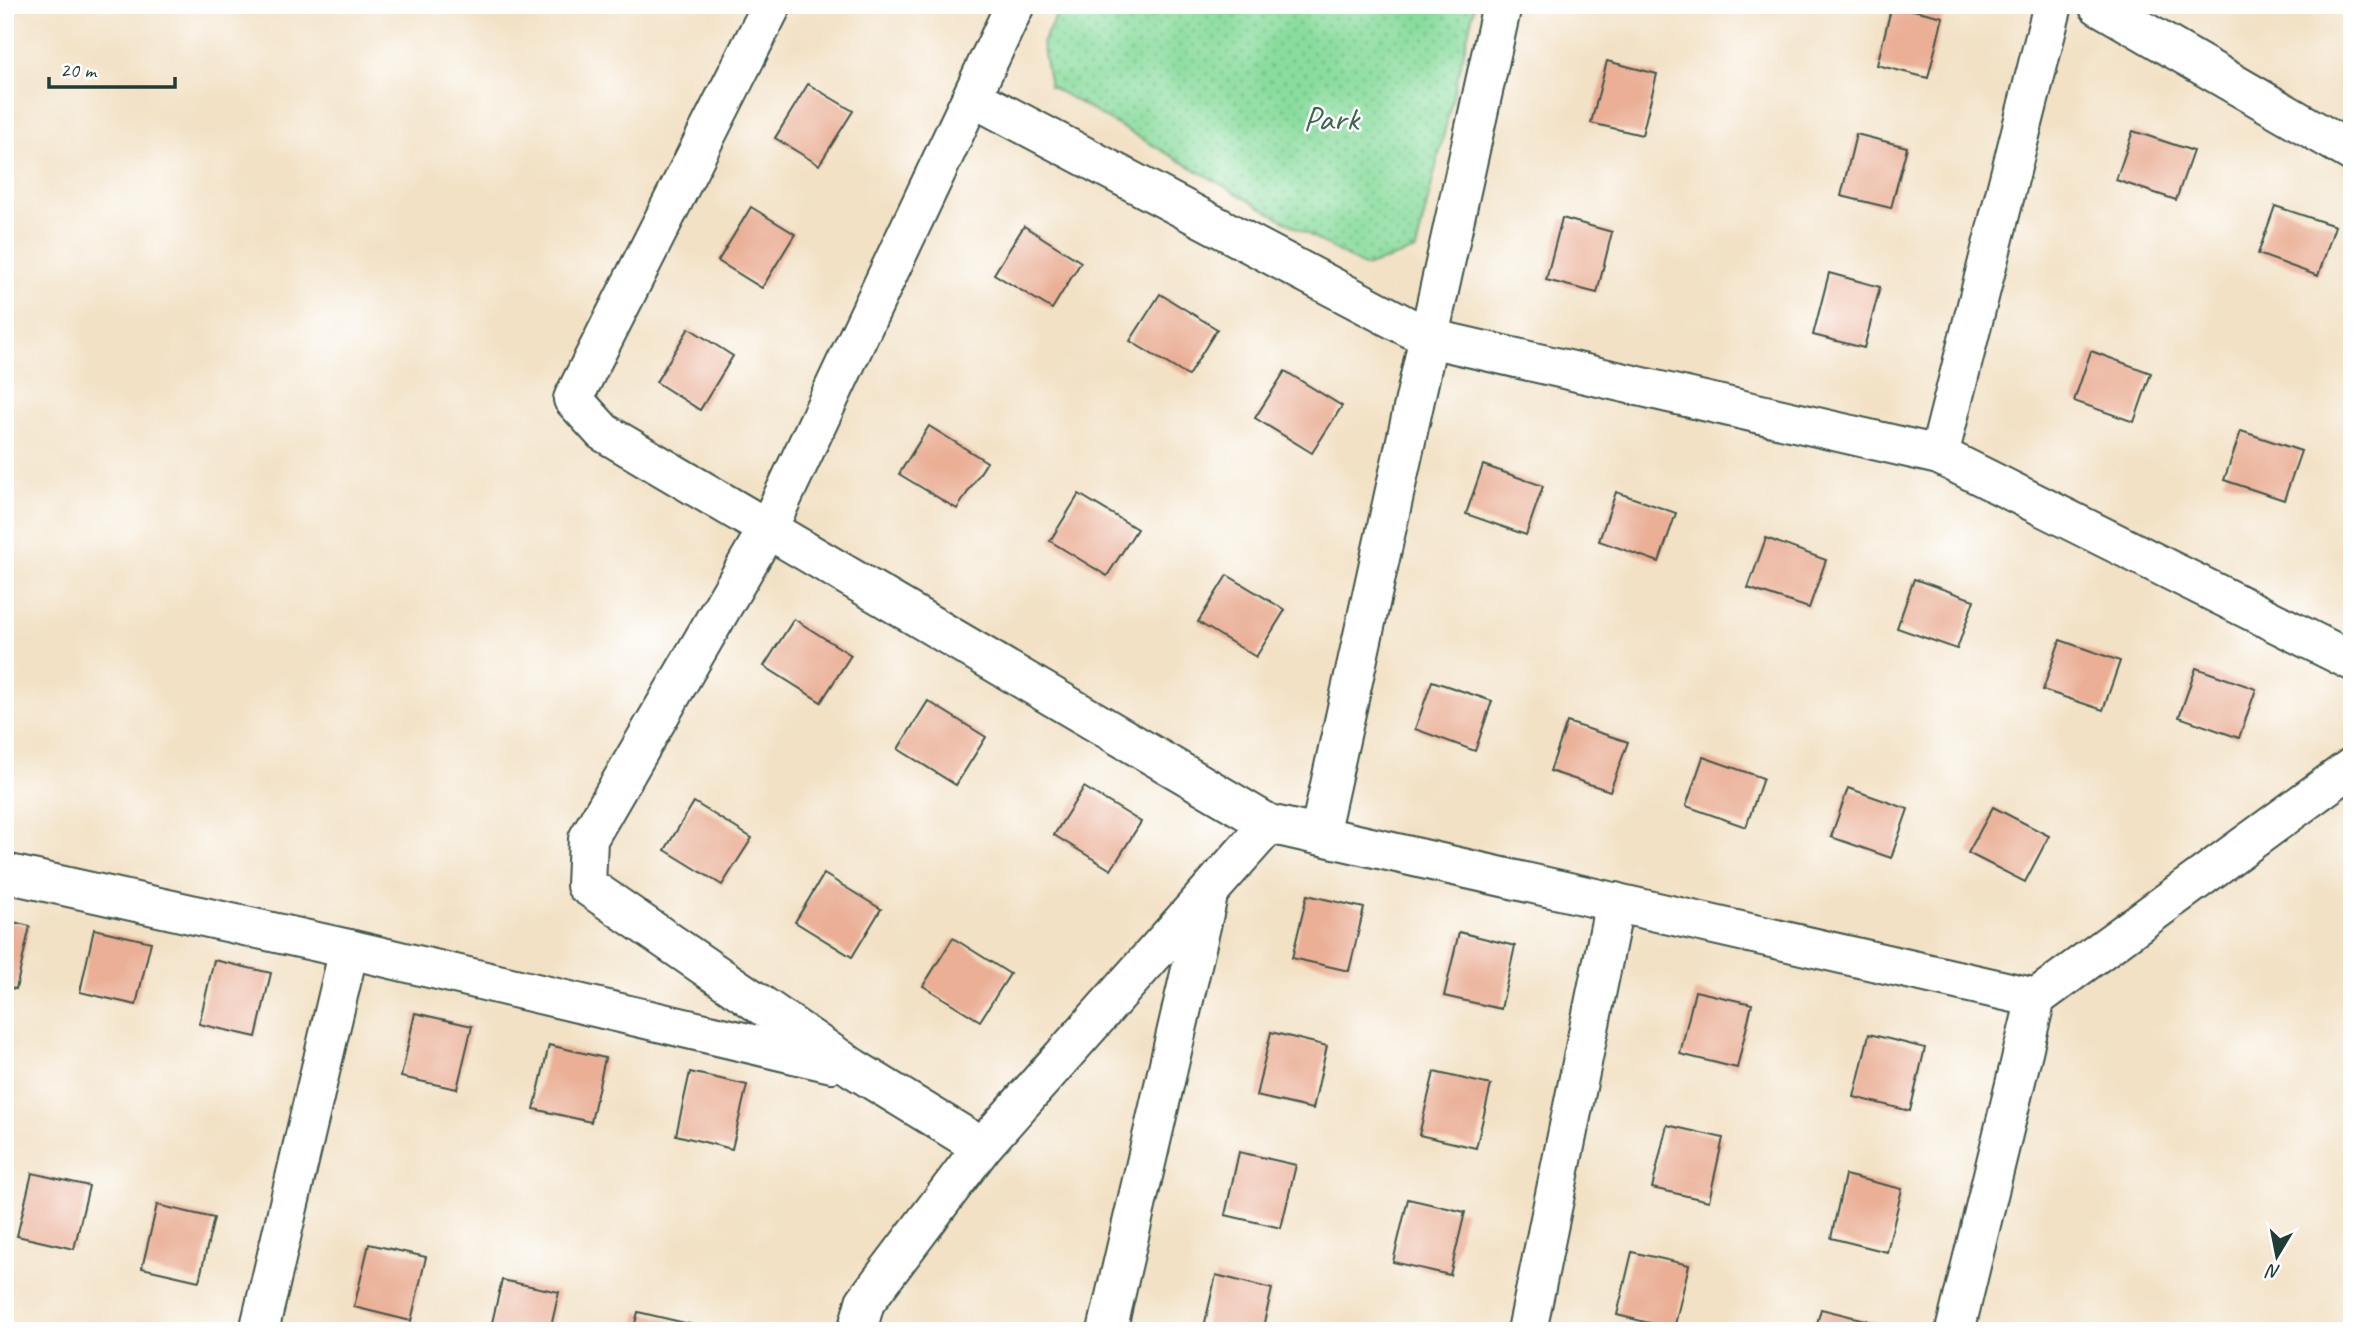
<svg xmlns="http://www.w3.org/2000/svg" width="2357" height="1336" viewBox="0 0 2357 1336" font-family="Caveat,sans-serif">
	<defs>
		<pattern id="park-dots" width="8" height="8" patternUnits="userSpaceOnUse" patternTransform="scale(1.75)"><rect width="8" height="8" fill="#89dc9d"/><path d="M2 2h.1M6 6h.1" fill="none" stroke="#6fb481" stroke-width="1.8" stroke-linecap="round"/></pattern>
	</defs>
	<rect width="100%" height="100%" fill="#fff"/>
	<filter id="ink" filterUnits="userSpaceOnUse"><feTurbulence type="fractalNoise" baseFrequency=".0143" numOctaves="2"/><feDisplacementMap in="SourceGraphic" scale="14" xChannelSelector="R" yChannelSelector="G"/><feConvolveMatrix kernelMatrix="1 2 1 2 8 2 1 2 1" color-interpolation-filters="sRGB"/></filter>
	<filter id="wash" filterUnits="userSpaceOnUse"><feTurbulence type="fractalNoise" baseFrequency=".00686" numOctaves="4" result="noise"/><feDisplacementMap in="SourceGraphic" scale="28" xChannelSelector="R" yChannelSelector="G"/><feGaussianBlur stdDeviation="1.57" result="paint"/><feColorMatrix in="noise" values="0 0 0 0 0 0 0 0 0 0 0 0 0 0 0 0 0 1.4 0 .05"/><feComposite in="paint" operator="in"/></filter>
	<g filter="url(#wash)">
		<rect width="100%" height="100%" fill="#f2e1c5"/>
		<path fill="url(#park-dots)" stroke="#548c68" stroke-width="2" d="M 1062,5 L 1475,5 L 1416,250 L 1365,267 L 1050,86 L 1042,43 Z"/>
		<g id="blocks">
			<g fill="#eaaf95">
				<path d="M 1892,5 L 1943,17 L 1928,78 L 1877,65 Z"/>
				<path d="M 1607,61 L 1657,74 L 1642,135 L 1591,123 Z"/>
				<path d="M 808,84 L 853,111 L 819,165 L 775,138 Z"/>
				<path d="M 2133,131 L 2193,151 L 2176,200 L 2116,180 Z"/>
				<path d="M 1856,134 L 1907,147 L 1891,208 L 1841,196 Z"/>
				<path d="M 2275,206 L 2335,226 L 2318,276 L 2258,254 Z"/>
				<path d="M 751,207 L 795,234 L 762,288 L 718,261 Z"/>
				<path d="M 1562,218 L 1612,232 L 1597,293 L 1546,280 Z"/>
				<path d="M 1024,226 L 1081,262 L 1052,309 L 994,274 Z"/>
				<path d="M 1829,273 L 1880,287 L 1864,348 L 1813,335 Z"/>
				<path d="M 1160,294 L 1217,329 L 1188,376 L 1130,341 Z"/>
				<path d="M 689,328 L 733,356 L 700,410 L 656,382 Z"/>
				<path d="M 2091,351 L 2151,373 L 2134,422 L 2074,401 Z"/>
				<path d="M 1285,371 L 1342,406 L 1312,453 L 1255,418 Z"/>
				<path d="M 929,426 L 987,462 L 957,509 L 899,474 Z"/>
				<path d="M 2241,431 L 2301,451 L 2284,500 L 2224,480 Z"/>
				<path d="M 1483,465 L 1543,486 L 1526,535 L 1466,514 Z"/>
				<path d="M 1616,492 L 1676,513 L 1659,562 L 1599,541 Z"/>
				<path d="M 1079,494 L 1137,529 L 1107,576 L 1050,541 Z"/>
				<path d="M 1766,538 L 1826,560 L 1809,608 L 1748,588 Z"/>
				<path d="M 1227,575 L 1285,610 L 1256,657 L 1198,622 Z"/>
				<path d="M 1914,579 L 1974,600 L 1957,649 L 1897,628 Z"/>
				<path d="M 794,619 L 851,655 L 821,702 L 764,666 Z"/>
				<path d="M 2060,640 L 2120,661 L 2103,710 L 2043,690 Z"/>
				<path d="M 2196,668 L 2256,689 L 2239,738 L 2179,717 Z"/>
				<path d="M 1432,681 L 1492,701 L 1475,751 L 1415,729 Z"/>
				<path d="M 928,701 L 986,737 L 956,785 L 898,749 Z"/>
				<path d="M 1567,722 L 1628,742 L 1610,791 L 1550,771 Z"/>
				<path d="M 1703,757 L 1763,778 L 1746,827 L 1686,806 Z"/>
				<path d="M 1084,787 L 1141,822 L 1111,870 L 1054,835 Z"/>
				<path d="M 1848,788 L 1908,809 L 1891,858 L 1831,837 Z"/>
				<path d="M 694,802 L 752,838 L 722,885 L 665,850 Z"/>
				<path d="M 1993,807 L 2049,836 L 2025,882 L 1968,853 Z"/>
				<path d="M 824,874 L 881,909 L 852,957 L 795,922 Z"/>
				<path d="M 1307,895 L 1364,908 L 1349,971 L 1292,958 Z"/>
				<path d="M 5,920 L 30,926 L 16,989 L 5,987 Z"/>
				<path d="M 94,929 L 151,942 L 136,1005 L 80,992 Z"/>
				<path d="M 1459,932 L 1515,946 L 1501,1009 L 1444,996 Z"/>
				<path d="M 953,938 L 1010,974 L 980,1021 L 923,986 Z"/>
				<path d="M 214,960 L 271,973 L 256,1037 L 199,1024 Z"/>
				<path d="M 1695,991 L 1752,1004 L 1737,1068 L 1680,1054 Z"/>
				<path d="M 415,1013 L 472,1026 L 457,1089 L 401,1077 Z"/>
				<path d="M 1271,1032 L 1327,1046 L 1313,1109 L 1256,1096 Z"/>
				<path d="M 1869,1034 L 1925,1048 L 1910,1111 L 1854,1097 Z"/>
				<path d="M 549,1045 L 605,1058 L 591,1122 L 534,1109 Z"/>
				<path d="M 690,1072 L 747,1085 L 732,1149 L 676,1135 Z"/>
				<path d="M 1434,1072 L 1491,1085 L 1476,1148 L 1419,1135 Z"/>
				<path d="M 1667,1125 L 1723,1138 L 1709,1201 L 1652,1188 Z"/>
				<path d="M 1239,1152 L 1296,1165 L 1281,1228 L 1225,1215 Z"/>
				<path d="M 32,1173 L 89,1186 L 74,1249 L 17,1236 Z"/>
				<path d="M 1845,1175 L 1902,1189 L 1887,1252 L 1831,1238 Z"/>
				<path d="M 1408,1199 L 1465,1212 L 1450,1275 L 1393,1262 Z"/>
				<path d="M 157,1205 L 214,1218 L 199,1281 L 142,1268 Z"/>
				<path d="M 369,1244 L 426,1257 L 411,1321 L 354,1307 Z"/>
				<path d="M 1632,1252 L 1689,1265 L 1674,1329 L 1617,1315 Z"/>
				<path d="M 1216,1275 L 1272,1289 L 1262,1331 L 1203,1331 Z"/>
				<path d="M 502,1280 L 559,1292 L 550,1331 L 490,1331 Z"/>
				<path d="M 1821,1309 L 1877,1323 L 1875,1331 L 1815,1331 Z"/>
				<path d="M 638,1312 L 694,1325 L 693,1331 L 633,1331 Z"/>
			</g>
		</g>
	</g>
	<g filter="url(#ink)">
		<use href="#blocks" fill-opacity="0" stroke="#3f564a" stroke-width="2"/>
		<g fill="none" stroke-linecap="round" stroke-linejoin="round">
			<g stroke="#3f564a" stroke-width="42">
				<g id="minor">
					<path d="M 772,5 L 573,399 L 603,432 L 1269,824 L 2036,998"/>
					<path d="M 2098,5 L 2352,152"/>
					<path d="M 972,97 L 1429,338 L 1939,455 L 2352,661"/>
					<path d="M 1939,455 L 2053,5"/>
					<path d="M 1319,835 L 1502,5"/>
					<path d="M 5,873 L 349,949 L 832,1063"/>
					<path d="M 982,1147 L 853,1068 L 586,885 L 588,839 L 768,528 L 1015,5"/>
					<path d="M 259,1331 L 349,949"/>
					<path d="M 857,1331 L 865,1302 L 982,1147 L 1269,824"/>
					<path d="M 1107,1331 L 1208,896"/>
					<path d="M 1527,1331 L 1615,902"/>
					<path d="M 1955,1331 L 2036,998 L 2352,767"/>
				</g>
			</g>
			<use href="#minor" stroke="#fff" stroke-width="38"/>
		</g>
	</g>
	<g text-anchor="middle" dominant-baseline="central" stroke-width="5" stroke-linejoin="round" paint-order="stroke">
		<g font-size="35" fill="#3a654e" stroke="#fff">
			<text x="1331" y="118">Park</text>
		</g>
	</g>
	<rect width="2357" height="1336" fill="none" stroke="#fff" stroke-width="28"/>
	<g transform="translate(2277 1256) rotate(190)" stroke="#ffffff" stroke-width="5" paint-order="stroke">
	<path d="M0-5L12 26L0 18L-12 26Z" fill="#1f3d34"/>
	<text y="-10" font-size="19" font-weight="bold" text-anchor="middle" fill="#1f3d34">N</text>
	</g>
	<path d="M49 77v10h126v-10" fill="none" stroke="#1f3d34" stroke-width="3.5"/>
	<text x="60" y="77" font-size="21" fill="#1f3d34" stroke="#ffffff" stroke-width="5" paint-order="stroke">20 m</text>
</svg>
